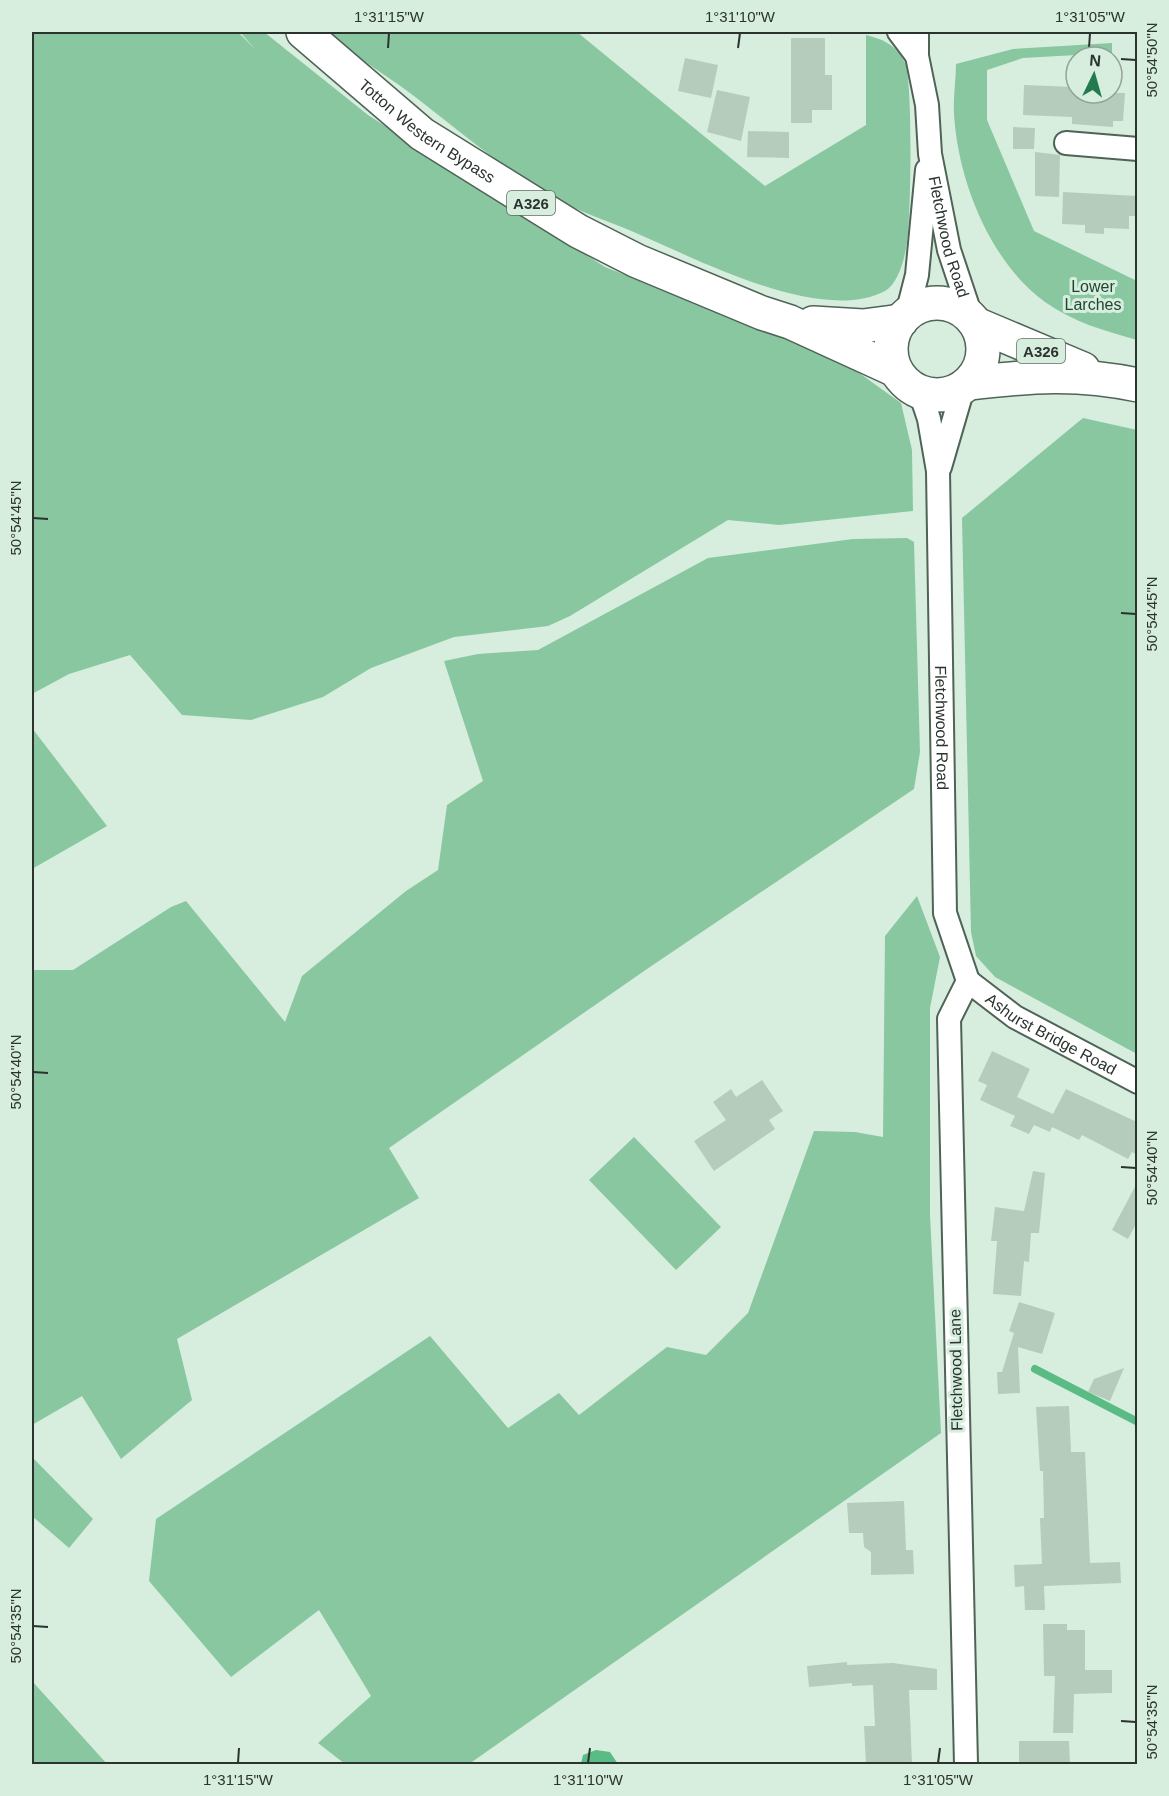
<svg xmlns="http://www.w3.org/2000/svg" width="1169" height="1796" viewBox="0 0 1169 1796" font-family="Helvetica,sans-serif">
	<rect width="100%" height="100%" fill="#d7eede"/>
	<g fill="#88c7a0">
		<path d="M 32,32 L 238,32 L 255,49 L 240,32 L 264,32 L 368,115 L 605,267 L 841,360 L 901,403 L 912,450 L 913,511 L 779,525 L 728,520 L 570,616 L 548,626 L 454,637 L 371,668 L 323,697 L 251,720 L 182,715 L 130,655 L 69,674 L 32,694 Z"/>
		<path d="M 329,32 L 577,32 L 765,186 L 866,125 L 866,35 C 885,40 896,45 905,63 C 913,80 911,218 907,242 C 905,257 899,283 885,291 C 821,325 697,259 636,233 C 608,221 577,211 551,196 C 501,167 456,128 410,93 C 383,73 352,55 329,32 Z"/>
		<path d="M 1112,43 L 1112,53 L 1023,58 L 987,70 L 987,120 L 1034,231 L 1137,281 L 1137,340 C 1105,331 1073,322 1045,302 C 990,262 958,181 954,114 C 953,98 956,80 956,64 L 1013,49 Z"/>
		<path d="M 1083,418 L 1137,430 L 1137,1054 L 995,977 L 976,956 L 971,932 L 962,518 Z"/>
		<path d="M 907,538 L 914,542 L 920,752 L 914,789 L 647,969 L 389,1148 L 419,1198 L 177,1339 L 192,1400 L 121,1459 L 82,1396 L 32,1425 L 32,970 L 73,970 L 171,907 L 186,901 L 285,1022 L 302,976 L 406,891 L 438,870 L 447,805 L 483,781 L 444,661 L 478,654 L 538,650 L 708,558 L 853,539 Z"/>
		<path d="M 32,728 L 107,826 L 32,869 Z"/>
		<path d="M 917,896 L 940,957 L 930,1008 L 930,1215 L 941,1433 L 469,1764 L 345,1764 L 318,1743 L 371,1696 L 319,1610 L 231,1677 L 149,1581 L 156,1519 L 430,1336 L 508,1428 L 559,1393 L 579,1415 L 667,1347 L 706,1355 L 748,1313 L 814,1131 L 855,1132 L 883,1137 L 885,936 Z"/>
		<path d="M 634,1137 L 721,1227 L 676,1270 L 589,1180 Z"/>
		<path d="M 32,1457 L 93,1519 L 69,1548 L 32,1516 Z"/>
		<path d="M 32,1681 L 107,1764 L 32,1764 Z"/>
	</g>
	<path fill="#5bbb84" d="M 596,1750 L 610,1752 L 618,1764 L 581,1764 L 583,1755 Z"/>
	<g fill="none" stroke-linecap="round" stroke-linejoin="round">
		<path stroke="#5bbb84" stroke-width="8" d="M 1035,1369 L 1138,1422"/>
	</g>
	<g fill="#b5ccbd">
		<path d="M 791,38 L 825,38 L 825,75 L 832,75 L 832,110 L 812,110 L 812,123 L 791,123 Z"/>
		<path d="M 685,58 L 718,65 L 711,98 L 678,91 Z"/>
		<path d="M 1024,85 L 1076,87 L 1076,93 L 1125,93 L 1123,121 L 1113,121 L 1113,127 L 1072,124 L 1072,117 L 1023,115 Z"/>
		<path d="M 717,90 L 750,97 L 741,141 L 707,132 Z"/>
		<path d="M 1013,127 L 1035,128 L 1034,149 L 1013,149 Z"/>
		<path d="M 748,131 L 789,132 L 789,158 L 747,157 Z"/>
		<path d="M 1035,152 L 1060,155 L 1059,197 L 1035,196 Z"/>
		<path d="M 1063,192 L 1137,196 L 1137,216 L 1129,216 L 1129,229 L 1104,228 L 1104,234 L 1085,233 L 1085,225 L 1062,224 Z"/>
		<path d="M 992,1051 L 1030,1069 L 1017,1097 L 1053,1114 L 1066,1089 L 1137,1122 L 1137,1155 L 1132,1152 L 1128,1159 L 1082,1135 L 1079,1140 L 1052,1127 L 1050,1132 L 1034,1125 L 1029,1134 L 1010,1126 L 1015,1116 L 980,1100 L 987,1085 L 978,1081 Z"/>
		<path d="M 762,1080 L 783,1111 L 769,1120 L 775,1129 L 714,1171 L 694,1141 L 726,1120 L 713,1102 L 731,1089 L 736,1097 Z"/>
		<path d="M 1033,1171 L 1045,1173 L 1039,1233 L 1031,1233 L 1029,1262 L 1024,1261 L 1021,1296 L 993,1294 L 997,1241 L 991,1241 L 995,1207 L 1024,1211 Z"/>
		<path d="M 1137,1183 L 1137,1222 L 1128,1239 L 1112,1230 Z"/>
		<path d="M 1019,1302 L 1055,1313 L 1042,1354 L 1018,1347 L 1020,1393 L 998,1394 L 997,1372 L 1002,1372 L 1014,1333 L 1009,1331 Z"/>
		<path d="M 1124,1368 L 1110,1401 L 1088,1392 L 1094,1379 Z"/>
		<path d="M 1069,1406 L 1071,1452 L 1085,1452 L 1090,1563 L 1120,1562 L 1121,1583 L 1044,1586 L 1045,1610 L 1025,1610 L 1024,1586 L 1015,1587 L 1014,1565 L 1042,1564 L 1040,1518 L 1044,1518 L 1043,1471 L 1040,1471 L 1036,1407 Z"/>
		<path d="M 904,1501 L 906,1550 L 913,1550 L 914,1574 L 871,1575 L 871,1552 L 864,1547 L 863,1533 L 849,1533 L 847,1503 Z"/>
		<path d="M 1043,1624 L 1067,1624 L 1067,1630 L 1085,1630 L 1085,1670 L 1112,1670 L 1112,1693 L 1074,1694 L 1073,1733 L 1053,1733 L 1055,1676 L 1044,1676 Z"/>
		<path d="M 847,1662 L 847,1665 L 893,1663 L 937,1669 L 937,1690 L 909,1690 L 912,1764 L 866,1764 L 864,1726 L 875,1726 L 873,1685 L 852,1686 L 852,1683 L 809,1687 L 807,1666 Z"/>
		<path d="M 1019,1741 L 1069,1741 L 1070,1764 L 1019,1764 Z"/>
	</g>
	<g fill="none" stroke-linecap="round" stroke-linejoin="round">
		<g stroke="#4f6356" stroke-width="26">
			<g id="minor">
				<path d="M 899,32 L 917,56"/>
				<path id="s1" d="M 917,32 L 917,56 L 927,105 L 930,154 L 949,250 L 972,319"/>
				<path d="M 1066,143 L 1138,149"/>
				<path d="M 907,314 L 917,275 L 927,170"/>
				<path id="s2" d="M 920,392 L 929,419 L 938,471 L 945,913 L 968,981"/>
				<path d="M 940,467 L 963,388"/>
				<path id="s3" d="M 968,981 L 1015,1017 L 1138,1082"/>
				<path d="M 966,1764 L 949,1019 L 968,981"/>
			</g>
		</g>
		<g stroke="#4f6356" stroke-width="36">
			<g id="primary">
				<path id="s4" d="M 303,32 L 422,134 L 578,231 L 637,261 L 762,313 L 790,322 L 895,370"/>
				<circle cx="937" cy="349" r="46"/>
				<path d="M 813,323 L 863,326 L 901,321"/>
				<path d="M 976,324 L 1083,369"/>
				<path d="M 969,383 C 1031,376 1076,372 1138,385"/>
			</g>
		</g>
		<use href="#minor" stroke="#fff" stroke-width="22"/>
		<use href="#primary" stroke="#fff" stroke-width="33"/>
	</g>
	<path fill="none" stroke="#2a332d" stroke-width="2" d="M 388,48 L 389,33M 738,48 L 740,33M 1089,48 L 1090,33M 1121,59 L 1136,60M 33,518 L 48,519M 1121,613 L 1136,614M 33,1072 L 48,1073M 1121,1167 L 1136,1168M 33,1626 L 48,1627M 1121,1721 L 1136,1722M 238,1763 L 239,1748M 588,1763 L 590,1748M 938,1763 L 940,1748"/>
	<g text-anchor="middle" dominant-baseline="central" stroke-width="6" stroke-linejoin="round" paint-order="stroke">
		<g fill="#d7eede" stroke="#5e6b62" stroke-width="1.5">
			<rect x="507" y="191" width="48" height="24" rx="4.5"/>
			<rect x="1017" y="339" width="48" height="24" rx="4.5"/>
		</g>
		<g font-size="15" font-weight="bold" fill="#2a332d">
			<text x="531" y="203">A326</text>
			<text x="1041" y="351">A326</text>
		</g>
		<g font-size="16" fill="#2a332d" stroke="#d7eede">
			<text stroke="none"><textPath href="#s4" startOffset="159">Totton Western Bypass</textPath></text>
			<text stroke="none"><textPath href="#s1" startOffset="208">Fletchwood Road</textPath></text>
			<text stroke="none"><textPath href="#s2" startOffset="338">Fletchwood Road</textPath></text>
			<text stroke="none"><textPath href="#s3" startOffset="99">Ashurst Bridge Road</textPath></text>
			<text transform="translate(956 1370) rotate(-91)">Fletchwood Lane</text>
		</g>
		<g font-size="16" fill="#1e462f" stroke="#d7eede">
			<text x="1093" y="286">Lower<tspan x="1093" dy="18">Larches</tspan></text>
		</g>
	</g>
	<rect width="1169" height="1796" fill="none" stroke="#d7eede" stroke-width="66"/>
	<g transform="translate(1094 75) rotate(5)"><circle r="28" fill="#d7eede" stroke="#92a397" stroke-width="1.5"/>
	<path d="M0-4.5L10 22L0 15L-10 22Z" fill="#237a4e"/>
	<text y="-9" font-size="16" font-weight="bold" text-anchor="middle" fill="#2a332d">N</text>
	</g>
	<rect x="33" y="33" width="1103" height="1730" fill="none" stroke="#2a332d" stroke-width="2"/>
	<g font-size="15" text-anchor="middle" fill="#2a332d">
		<text x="389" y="22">1°31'15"W</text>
		<text x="740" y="22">1°31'10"W</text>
		<text x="1090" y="22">1°31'05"W</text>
		<text transform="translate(1152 60) rotate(-90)" y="5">50°54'50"N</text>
		<text transform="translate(16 518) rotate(-90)" y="5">50°54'45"N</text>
		<text transform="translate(1152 614) rotate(-90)" y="5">50°54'45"N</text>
		<text transform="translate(16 1072) rotate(-90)" y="5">50°54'40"N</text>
		<text transform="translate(1152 1168) rotate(-90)" y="5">50°54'40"N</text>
		<text transform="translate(16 1626) rotate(-90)" y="5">50°54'35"N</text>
		<text transform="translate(1152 1722) rotate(-90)" y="5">50°54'35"N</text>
		<text x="238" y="1785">1°31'15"W</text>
		<text x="588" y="1785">1°31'10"W</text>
		<text x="938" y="1785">1°31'05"W</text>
	</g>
</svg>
